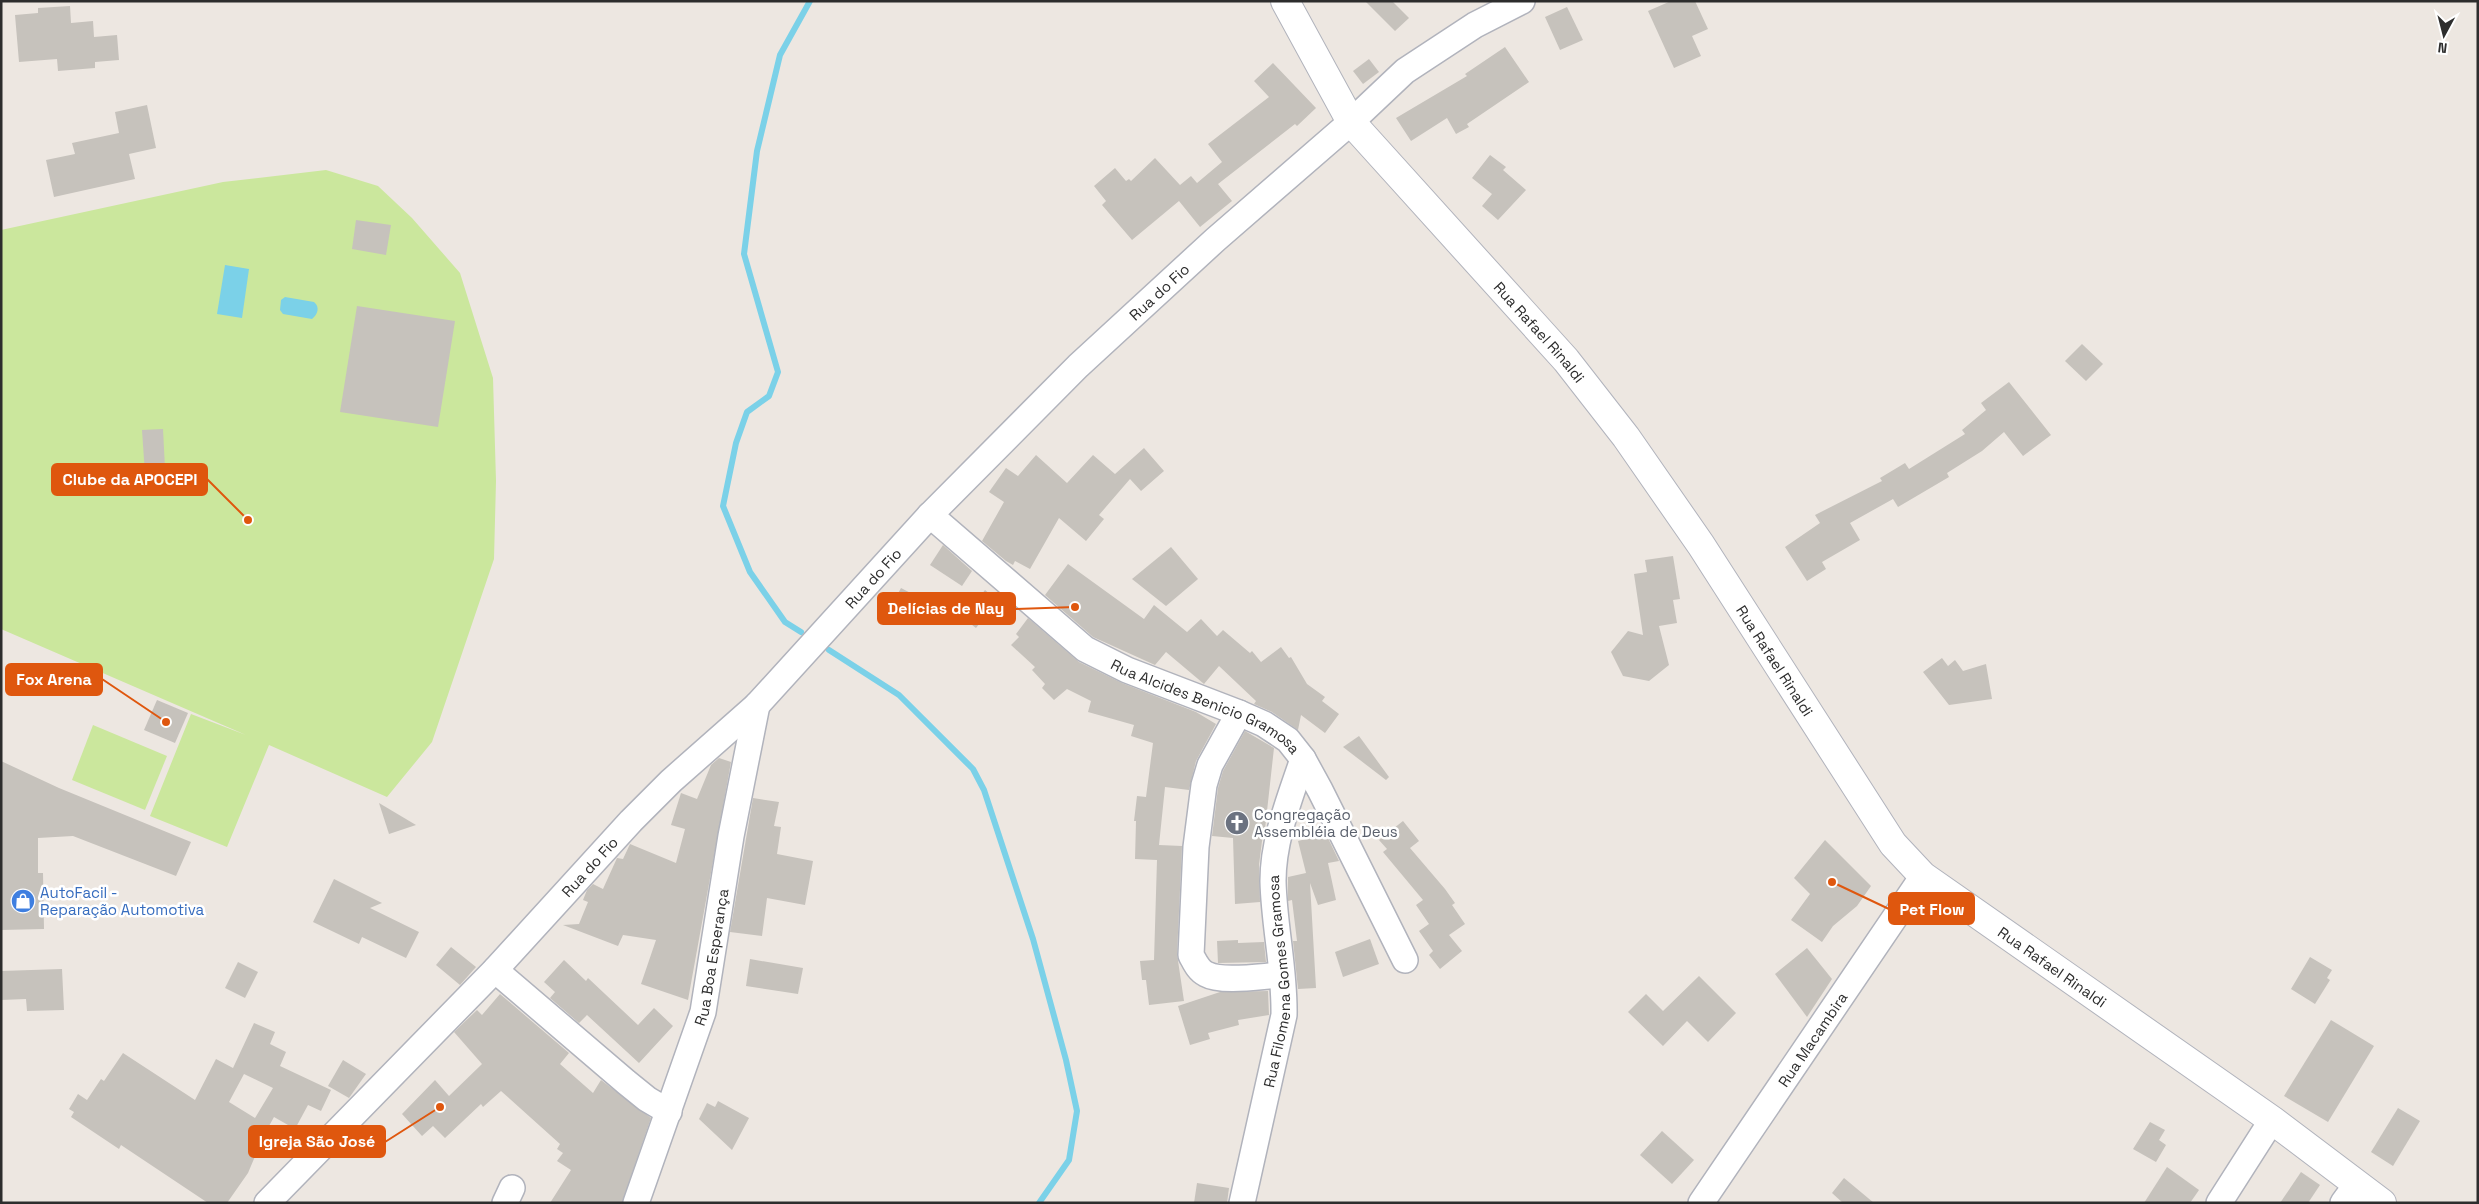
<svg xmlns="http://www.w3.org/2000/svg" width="2479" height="1204" viewBox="0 0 2479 1204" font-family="'Space Grotesk',sans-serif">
	<rect width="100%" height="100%" fill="#ede7e1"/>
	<g fill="#cbe79d">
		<path d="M 326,170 L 378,186 L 412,218 L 460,273 L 493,378 L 496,481 L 494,559 L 432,742 L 387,797 L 269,745 L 227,847 L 150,816 L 191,714 L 246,735 L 1,629 L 1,230 L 223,182 Z"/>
		<path d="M 93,725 L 167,756 L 145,810 L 72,780 Z"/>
	</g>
	<g fill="#7bd1e8">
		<path d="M 225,265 L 249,269 L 242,318 L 217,314 Z"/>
		<path d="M 285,297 L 314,302 C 320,307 318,314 312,319 L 283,314 L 280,310 L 281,300 Z"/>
	</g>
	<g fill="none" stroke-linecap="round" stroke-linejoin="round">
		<g stroke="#7bd1e8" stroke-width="6">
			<path d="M 801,632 L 785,622 L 750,572 L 723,506 L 736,443 L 747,412 L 769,396 L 778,372 L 744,254 L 757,151 L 780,55 L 810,1"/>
			<path d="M 829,650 L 899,695 L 973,769 L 984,790 L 1033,939 L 1066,1060 L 1077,1111 L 1069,1160 L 1039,1203"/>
		</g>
	</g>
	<g fill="#c6c2bc" fill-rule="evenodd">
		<path d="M 1365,1 L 1392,1 L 1409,18 L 1395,31 Z"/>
		<path d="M 1671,1 L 1695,1 L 1708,29 L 1692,36 L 1701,56 L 1674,68 L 1648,11 Z"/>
		<path d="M 70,6 L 71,23 L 93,21 L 94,37 L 117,35 L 119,60 L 95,62 L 95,68 L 58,71 L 57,59 L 19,62 L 15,15 L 38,13 L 38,8 Z"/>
		<path d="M 1567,7 L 1583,40 L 1560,50 L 1545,17 Z"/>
		<path d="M 1505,47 L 1529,82 L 1467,124 L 1469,127 L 1456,134 L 1447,118 L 1411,141 L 1396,118 L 1467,76 L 1465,74 Z"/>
		<path d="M 1369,59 L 1379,72 L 1363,84 L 1353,71 Z"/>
		<path d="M 1273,63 L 1316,108 L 1297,126 L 1295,124 L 1218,184 L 1232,201 L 1200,227 L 1179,201 L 1132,240 L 1102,205 L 1106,201 L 1094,186 L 1115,168 L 1126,181 L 1129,179 L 1131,181 L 1155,158 L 1180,185 L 1191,176 L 1197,183 L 1222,162 L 1208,144 L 1269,97 L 1254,81 Z"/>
		<path d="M 147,105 L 156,148 L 129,154 L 135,179 L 54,197 L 46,160 L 75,154 L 72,143 L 119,133 L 115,112 Z"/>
		<path d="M 1490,155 L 1506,167 L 1503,170 L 1526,190 L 1498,220 L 1482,206 L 1492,194 L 1472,178 Z"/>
		<path d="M 356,220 L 391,225 L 386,255 L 352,249 Z"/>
		<path d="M 357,306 L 455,321 L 438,427 L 340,412 Z"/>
		<path d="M 2082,344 L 2103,364 L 2086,381 L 2065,361 Z"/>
		<path d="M 2009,382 L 2051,435 L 2023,456 L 2004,432 L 1982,451 L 1947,473 L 1949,477 L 1898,507 L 1893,499 L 1850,523 L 1860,540 L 1822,562 L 1826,569 L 1807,581 L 1785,547 L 1820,523 L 1815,515 L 1882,481 L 1880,478 L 1905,463 L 1909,469 L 1965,434 L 1962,430 L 1986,410 L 1981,403 Z"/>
		<path d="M 163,429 L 166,488 L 146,489 L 142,430 Z"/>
		<path d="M 1144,448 L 1164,471 L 1141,491 L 1130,479 L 1099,515 L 1104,519 L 1086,541 L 1059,518 L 1030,569 L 1015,561 L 1013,565 L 1006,561 L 982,541 L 1004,502 L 989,492 L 1006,468 L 1018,476 L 1036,455 L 1067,483 L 1093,455 L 1115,474 Z"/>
		<path d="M 943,545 L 972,571 L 962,586 L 930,565 Z"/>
		<path d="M 1171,547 L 1198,579 L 1166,606 L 1132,579 Z"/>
		<path d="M 1673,556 L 1680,599 L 1673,600 L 1677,623 L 1659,626 L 1669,665 L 1649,681 L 1623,676 L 1611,652 L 1628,631 L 1643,635 L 1634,574 L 1647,572 L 1645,560 Z"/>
		<path d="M 1068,564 L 1144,619 L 1154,605 L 1187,632 L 1201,619 L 1217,636 L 1223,630 L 1250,653 L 1252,651 L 1261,662 L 1281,647 L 1289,658 L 1291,657 L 1307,684 L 1325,697 L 1322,701 L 1339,714 L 1325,733 L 1301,715 L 1298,730 L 1272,712 L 1254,704 L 1256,701 L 1219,666 L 1204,684 L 1166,652 L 1155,665 L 1093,637 L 1045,595 Z"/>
		<path d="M 901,588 L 922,599 L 908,625 L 887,614 Z"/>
		<path d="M 985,590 L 997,600 L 976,628 L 963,618 Z"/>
		<path d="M 1028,618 L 1079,662 L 1122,683 L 1196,712 L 1216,724 L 1196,761 L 1189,790 L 1165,787 L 1159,845 L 1182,846 L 1177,954 L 1184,1001 L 1149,1005 L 1146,980 L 1142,980 L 1140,961 L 1154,960 L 1157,860 L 1135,859 L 1136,821 L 1134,821 L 1137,796 L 1146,797 L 1153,743 L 1131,736 L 1134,725 L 1088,712 L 1091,701 L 1067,689 L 1054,700 L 1042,688 L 1045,684 L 1032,670 L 1035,667 L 1011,645 L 1019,637 L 1016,634 Z"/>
		<path d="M 1942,658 L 1948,666 L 1955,660 L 1963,671 L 1986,664 L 1992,699 L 1949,705 L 1923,672 Z"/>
		<path d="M 157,700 L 188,713 L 175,743 L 144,730 Z"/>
		<path d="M 1245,731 L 1274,748 L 1265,829 L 1262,841 L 1259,865 L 1260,902 L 1235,904 L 1233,838 L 1212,836 L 1218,788 L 1223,771 Z"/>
		<path d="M 1359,736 L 1389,777 L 1386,780 L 1343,747 Z"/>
		<path d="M 719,758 L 731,762 L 688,1000 L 641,984 L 656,940 L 623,935 L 618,946 L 563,925 L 579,924 L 588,902 L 583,900 L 587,890 L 593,884 L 603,889 L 617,858 L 623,859 L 630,844 L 676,863 L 685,829 L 671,825 L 681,793 L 697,799 L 711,765 Z"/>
		<path d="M 1,761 L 59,788 L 191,842 L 176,876 L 73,836 L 38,838 L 38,873 L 43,873 L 44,929 L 1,930 Z"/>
		<path d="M 753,798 L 779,802 L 774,826 L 781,827 L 777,854 L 813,861 L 805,905 L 767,898 L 762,936 L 730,932 Z"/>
		<path d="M 379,803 L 416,825 L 389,834 Z"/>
		<path d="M 1403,821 L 1419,841 L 1410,848 L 1445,889 L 1455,903 L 1452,905 L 1465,924 L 1449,935 L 1462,951 L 1440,969 L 1429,955 L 1433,951 L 1419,931 L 1429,924 L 1416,905 L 1423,900 L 1383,852 L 1387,849 L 1379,840 Z"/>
		<path d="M 1326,834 L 1339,861 L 1328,863 L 1336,900 L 1318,905 L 1310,883 L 1316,988 L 1298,989 L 1293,941 L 1297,941 L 1292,900 L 1288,901 L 1288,877 L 1306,873 L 1298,841 Z"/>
		<path d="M 1825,840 L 1871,886 L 1857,906 L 1833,926 L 1822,942 L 1791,920 L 1810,894 L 1794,878 Z"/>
		<path d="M 334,879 L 382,903 L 370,908 L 419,932 L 406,958 L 362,937 L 359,944 L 313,922 Z"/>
		<path d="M 1370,939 L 1379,964 L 1343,977 L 1335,952 Z"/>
		<path d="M 1238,940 L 1238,943 L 1264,942 L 1266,962 L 1218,963 L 1217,941 Z"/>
		<path d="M 451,947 L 476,967 L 460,985 L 436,965 Z"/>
		<path d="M 1807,948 L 1832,979 L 1807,1017 L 1775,974 Z"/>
		<path d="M 2310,957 L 2332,970 L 2327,978 L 2330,980 L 2315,1004 L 2291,989 Z"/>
		<path d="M 750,959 L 803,968 L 798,994 L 746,986 Z"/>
		<path d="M 564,960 L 586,981 L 588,978 L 638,1025 L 654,1008 L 673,1026 L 639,1063 L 587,1015 L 579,1023 L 550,998 L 555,992 L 544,982 Z"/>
		<path d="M 238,962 L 258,972 L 245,998 L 225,988 Z"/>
		<path d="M 62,969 L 64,1010 L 27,1011 L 26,999 L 1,1000 L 1,971 Z"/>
		<path d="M 1699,976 L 1736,1013 L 1708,1042 L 1687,1021 L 1663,1046 L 1628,1012 L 1646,994 L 1663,1011 Z"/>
		<path d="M 1268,991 L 1269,1015 L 1238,1020 L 1239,1025 L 1208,1033 L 1210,1039 L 1190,1045 L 1178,1006 L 1220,992 Z"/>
		<path d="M 500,994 L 569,1053 L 560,1064 L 593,1093 L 601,1080 L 651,1118 L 622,1203 L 550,1203 L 571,1170 L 557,1161 L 563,1153 L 557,1149 L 560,1144 L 501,1091 L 483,1107 L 481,1104 L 445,1138 L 433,1126 L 422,1136 L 402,1114 L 435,1080 L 449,1096 L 482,1064 L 454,1032 L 477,1010 L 482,1015 Z"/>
		<path d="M 2331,1020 L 2374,1046 L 2328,1122 L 2284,1096 Z"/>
		<path d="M 254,1023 L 275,1032 L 270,1044 L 286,1052 L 280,1066 L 331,1090 L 321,1111 L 308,1105 L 295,1129 L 274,1117 L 264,1135 L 248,1173 L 227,1203 L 208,1203 L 121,1145 L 119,1149 L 71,1117 L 74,1112 L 69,1109 L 78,1094 L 87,1100 L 101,1079 L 104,1081 L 123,1053 L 195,1100 L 216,1059 L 233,1068 ZM 244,1074 L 273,1088 L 255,1118 L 229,1102 Z"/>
		<path d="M 343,1060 L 366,1074 L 349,1098 L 328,1086 Z"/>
		<path d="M 718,1101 L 749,1118 L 732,1150 L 699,1119 L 707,1103 L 715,1107 Z"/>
		<path d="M 2398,1108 L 2420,1121 L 2393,1166 L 2371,1152 Z"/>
		<path d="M 2150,1122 L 2165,1130 L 2159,1140 L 2166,1145 L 2156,1162 L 2133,1149 Z"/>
		<path d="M 1662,1131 L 1694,1160 L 1672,1184 L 1640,1155 Z"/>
		<path d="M 2167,1167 L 2199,1190 L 2190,1203 L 2144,1203 Z"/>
		<path d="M 2301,1172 L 2320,1185 L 2308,1203 L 2280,1203 Z"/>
		<path d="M 1844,1178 L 1874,1203 L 1843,1203 L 1832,1193 Z"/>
		<path d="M 1197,1183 L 1229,1188 L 1227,1203 L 1194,1203 Z"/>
	</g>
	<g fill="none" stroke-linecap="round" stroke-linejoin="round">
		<g stroke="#b1b3bc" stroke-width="28">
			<g id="minor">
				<path id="s1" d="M 930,515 L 1085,649 L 1127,670 L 1239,713 L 1264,724 L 1288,740 L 1303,759 L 1320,790 L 1405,960"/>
				<path d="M 1239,713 L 1210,765 L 1204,785 L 1196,847 L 1191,955 C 1195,962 1198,970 1206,974 C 1222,983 1262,976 1281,975"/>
				<path d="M 495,970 L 626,1082 L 647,1099 L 669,1112"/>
				<path id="s2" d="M 267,1203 L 495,970 L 631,821 L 671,781 L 757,705 L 930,515 L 1078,366 L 1215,240 L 1351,122 L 1405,71 L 1475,25 L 1522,1"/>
				<path d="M 505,1203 L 512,1188"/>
				<path id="s3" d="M 636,1203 L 703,1012 L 731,836 L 757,705"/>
				<path id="s4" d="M 1242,1203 L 1284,1015 C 1285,970 1274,926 1273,881 C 1273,839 1290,798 1303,759"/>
				<path id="s5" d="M 1701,1203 L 1923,876"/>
				<path d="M 2219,1203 L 2272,1120"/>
				<path d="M 2343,1203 L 2357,1184"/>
			</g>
		</g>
		<g stroke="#b1b3bc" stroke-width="30">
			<g id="tertiary">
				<path id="s6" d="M 1285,1 L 1351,122 L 1566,360 L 1626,437 L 1701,545 L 1893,844 L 1923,876 L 2272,1120 L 2382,1203"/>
			</g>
		</g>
		<use href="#minor" stroke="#fff" stroke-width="25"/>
		<use href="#tertiary" stroke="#fff" stroke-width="28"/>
	</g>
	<defs>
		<g id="church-disc" transform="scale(1.25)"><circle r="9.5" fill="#6b7280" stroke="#fff"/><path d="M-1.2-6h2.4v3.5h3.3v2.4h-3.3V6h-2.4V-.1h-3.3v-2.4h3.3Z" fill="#fff"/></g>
		<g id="shop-disc" transform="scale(1.25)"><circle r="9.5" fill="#3f7fe0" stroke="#fff"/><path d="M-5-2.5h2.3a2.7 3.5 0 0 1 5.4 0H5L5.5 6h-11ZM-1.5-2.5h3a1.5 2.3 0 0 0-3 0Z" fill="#fff"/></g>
	</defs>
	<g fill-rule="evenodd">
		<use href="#church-disc" x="1237" y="823"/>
		<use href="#shop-disc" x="23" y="901"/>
	</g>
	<g text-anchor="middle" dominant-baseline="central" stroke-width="5" stroke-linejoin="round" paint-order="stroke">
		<g font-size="15" fill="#2d2d2d" stroke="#fff">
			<text stroke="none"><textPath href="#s2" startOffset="1276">Rua do Fio</textPath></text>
			<text stroke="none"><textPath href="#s6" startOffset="420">Rua Rafael Rinaldi</textPath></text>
			<text stroke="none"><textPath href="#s2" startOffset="871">Rua do Fio</textPath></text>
			<text stroke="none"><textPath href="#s6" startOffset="825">Rua Rafael Rinaldi</textPath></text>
			<text stroke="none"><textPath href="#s1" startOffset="339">Rua Alcides Benicio Gramosa</textPath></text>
			<text stroke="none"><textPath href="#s2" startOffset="466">Rua do Fio</textPath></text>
			<text stroke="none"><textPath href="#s3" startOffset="258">Rua Boa Esperança</textPath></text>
			<text stroke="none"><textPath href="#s6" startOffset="1245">Rua Rafael Rinaldi</textPath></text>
			<text stroke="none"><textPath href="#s4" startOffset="226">Rua Filomena Gomes Gramosa</textPath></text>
			<text stroke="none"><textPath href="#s5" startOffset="198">Rua Macambira</textPath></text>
		</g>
		<g font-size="15" fill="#5b616d" stroke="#fff" text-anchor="start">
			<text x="1254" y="814">Congregação<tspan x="1254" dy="17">Assembléia de Deus</tspan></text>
		</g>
		<g font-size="15" fill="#366cbe" stroke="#fff" text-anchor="start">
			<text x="40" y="892">AutoFacil -<tspan x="40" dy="17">Reparação Automotiva</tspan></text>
		</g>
	</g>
	<path fill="none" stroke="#df570e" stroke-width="2" d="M248 520L207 479M1075 607L1015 609M166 722L102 679M1832 882L1889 909M440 1107L385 1142"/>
	<g fill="#df570e" stroke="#fff" stroke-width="2">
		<circle cx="248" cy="520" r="5"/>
		<circle cx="1075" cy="607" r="5"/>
		<circle cx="166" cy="722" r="5"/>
		<circle cx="1832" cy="882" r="5"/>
		<circle cx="440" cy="1107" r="5"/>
	</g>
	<g fill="#df570e" stroke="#df570e" stroke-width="2">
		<rect x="52" y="464" width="155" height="31" rx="5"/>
		<rect x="878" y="593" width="137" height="31" rx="5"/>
		<rect x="6" y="664" width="96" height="31" rx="5"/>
		<rect x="1889" y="893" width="85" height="31" rx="5"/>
		<rect x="249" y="1126" width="136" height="31" rx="5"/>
	</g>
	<g font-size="16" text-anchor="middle" font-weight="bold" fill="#fff">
		<text x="130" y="485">Clube da APOCEPI</text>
		<text x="946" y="614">Delícias de Nay</text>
		<text x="54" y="685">Fox Arena</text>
		<text x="1932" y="915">Pet Flow</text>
		<text x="317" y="1147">Igreja São José</text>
	</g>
	<rect width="2479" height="1204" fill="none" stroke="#2d2d2d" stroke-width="5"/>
	<g transform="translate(2444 35) rotate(187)" stroke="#ffffff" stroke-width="4" paint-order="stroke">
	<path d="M0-4L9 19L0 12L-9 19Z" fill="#2d2d2d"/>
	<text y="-8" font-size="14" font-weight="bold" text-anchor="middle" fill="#2d2d2d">N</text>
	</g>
</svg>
